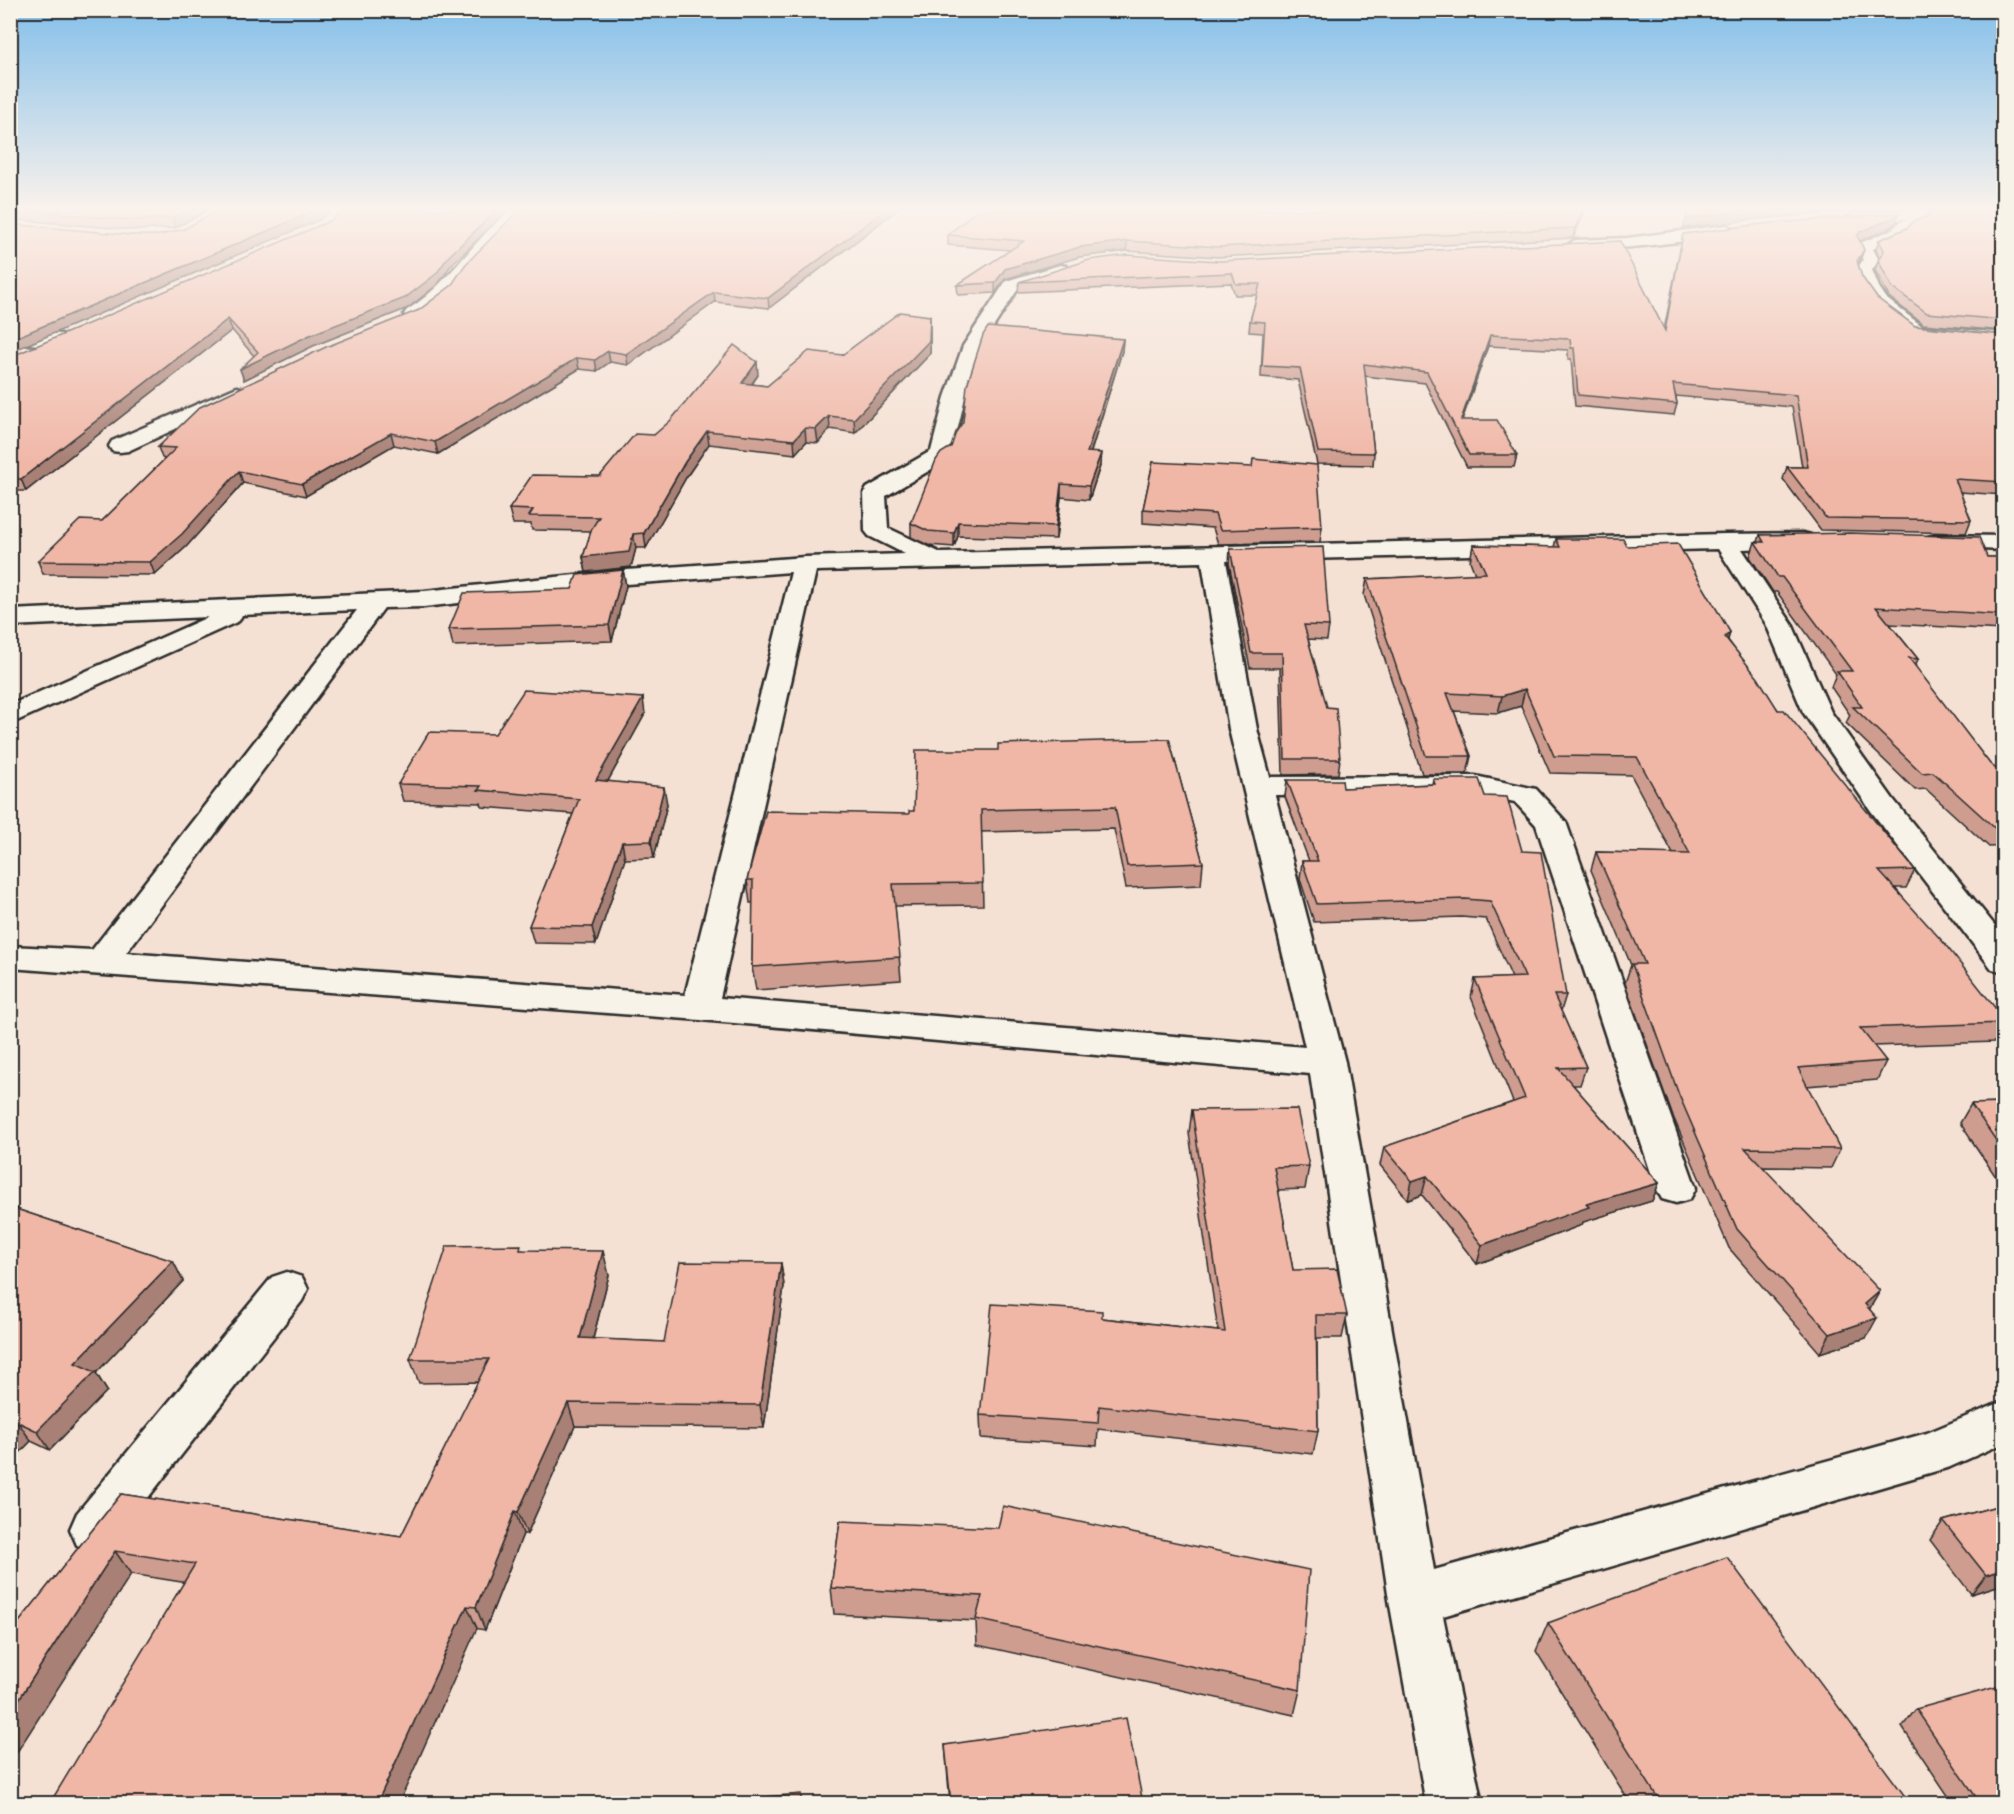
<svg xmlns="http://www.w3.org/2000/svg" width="2014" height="1814" viewBox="0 0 2014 1814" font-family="Itim,sans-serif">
	<rect width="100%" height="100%" fill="#f5e1d4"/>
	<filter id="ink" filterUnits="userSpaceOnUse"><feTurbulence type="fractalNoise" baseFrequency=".0167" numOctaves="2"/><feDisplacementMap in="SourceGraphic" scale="12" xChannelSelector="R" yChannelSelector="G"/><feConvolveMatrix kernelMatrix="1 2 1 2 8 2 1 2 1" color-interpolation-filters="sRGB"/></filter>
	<g filter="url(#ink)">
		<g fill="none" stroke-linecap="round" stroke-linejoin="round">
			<g stroke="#2b2b2b" stroke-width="5">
				<g id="minor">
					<path d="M 510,210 L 528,210 C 519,222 505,231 495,242 C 477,261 435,325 407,318 L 404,314 L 407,310 C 449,284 472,241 510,210 Z"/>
					<path d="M 1901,210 L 1968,210 L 1961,215 L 1920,218 L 1925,222 L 1922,225 L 1911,228 L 1903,236 L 1873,249 L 1879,260 L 1872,270 L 1879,287 L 1887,299 L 1922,326 L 2004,333 L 2004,344 L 1911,335 L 1875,307 L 1861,287 L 1856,270 L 1863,260 L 1856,247 L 1858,244 L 1891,230 L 1901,221 L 1908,219 L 1853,224 L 1845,219 L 1853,214 Z"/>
					<path d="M 1727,225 L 1735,230 L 1733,233 C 1711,239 1577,257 1567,245 L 1575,240 L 1627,238 Z"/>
					<path d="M 1060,265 L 1066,266 L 1068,270 L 1066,274 L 1018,289 L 981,346 L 965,397 L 952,454 L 949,459 L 886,496 L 888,528 L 941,553 L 1725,534 L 1803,533 L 1811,535 L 1815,540 L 1811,545 L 1803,547 L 1742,549 L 1792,624 L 1831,712 L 1893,799 L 2004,937 L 2004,972 L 1992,969 L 1871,811 L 1803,712 L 1766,624 L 1718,549 L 1226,561 L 1257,729 L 1270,777 L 1475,776 L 1536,789 L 1566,822 L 1696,1188 L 1690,1199 L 1676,1203 L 1662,1199 L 1656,1188 L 1536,825 L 1515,802 L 1475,794 L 1275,795 L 1345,1062 L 1434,1570 L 1927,1433 L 2004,1401 L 2004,1443 L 1950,1467 L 1443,1616 L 1482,1804 L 1426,1804 L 1389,1600 L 1310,1074 L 700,1020 L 10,968 L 10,946 L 92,950 L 357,610 L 242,615 L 239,621 L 10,724 L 10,705 L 208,617 L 10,626 L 10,610 L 424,591 L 613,571 L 805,557 L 905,554 L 869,536 L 865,531 L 864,493 L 867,488 L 931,451 L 945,397 L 963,346 L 1006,281 ZM 1202,562 L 1229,729 L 1305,1047 L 720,998 L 816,571 ZM 791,572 L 685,995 L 126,953 L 384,608 L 424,607 L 613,585 Z"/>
					<path d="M 10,331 L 61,334 L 68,336 L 70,340 L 68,344 L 61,346 L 10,343 Z"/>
					<path d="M 237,387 L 244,389 L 247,393 L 244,397 L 128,451 L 120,452 L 112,451 L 109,446 L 112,441 Z"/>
					<path d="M 1936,535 L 2004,536 L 2004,550 L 1928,547 L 1924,542 L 1928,537 Z"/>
					<path d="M 287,1272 L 302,1277 L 308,1289 L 302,1301 L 111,1545 L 94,1552 L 77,1545 L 70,1529 L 77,1513 L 272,1277 Z"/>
				</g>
			</g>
			<use href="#minor" fill="#f7f3e8" fill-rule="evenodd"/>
		</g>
		<g fill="#ce9d90" stroke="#2b2b2b" stroke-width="1.5">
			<path d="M 10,210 L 208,210 L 175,228 L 135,230 L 10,219 Z"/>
			<path d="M 519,210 L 897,210 L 769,308 L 715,302 L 628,365 L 610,362 L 597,371 L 579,369 L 438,454 L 394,445 L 306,496 L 243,483 L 186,547 L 155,575 L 43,574 L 38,561 L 102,521 L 165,459 L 162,458 L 158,447 L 419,310 L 451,286 Z"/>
			<path d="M 977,210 L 1585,210 L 1573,238 L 1218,257 L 1127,251 L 1079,257 L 1005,279 L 995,293 L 958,295 L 957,285 L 1011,250 L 948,245 L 948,235 Z"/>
			<path d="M 1929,210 L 2004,210 L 2004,331 L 1923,324 L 1889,297 L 1875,270 L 1879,258 L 1876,250 L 1879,240 L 1907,228 L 1927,217 Z"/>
			<path d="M 1899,213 L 1896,222 L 1890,228 L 1860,241 L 1864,250 L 1858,264 L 1862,277 L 1877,298 L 1915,326 L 2004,335 L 2004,495 L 1960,492 L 1971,520 L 1966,533 L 1821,530 L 1783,479 L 1787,467 L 1802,467 L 1792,407 L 1676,396 L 1677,404 L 1674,415 L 1575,406 L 1571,359 L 1568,359 L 1568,350 L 1488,346 L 1462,420 L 1517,455 L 1514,467 L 1467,467 L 1425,383 L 1365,376 L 1374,453 L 1373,465 L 1317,464 L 1298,380 L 1261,377 L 1263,333 L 1249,332 L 1250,321 L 1257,295 L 1235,295 L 1231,283 L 1018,292 L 1019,282 L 1128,255 L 1664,330 L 1683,234 Z"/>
			<path d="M 451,265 L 438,284 L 408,308 L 313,346 L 244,380 L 240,369 L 254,356 L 232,330 L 26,491 L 13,491 L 10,493 L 10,357 Z"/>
			<path d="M 930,316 L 930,354 L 855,433 L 830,429 L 818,443 L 806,442 L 795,454 L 709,444 L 687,476 L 646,548 L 636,548 L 631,567 L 586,572 L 583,557 L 591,531 L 532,530 L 531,524 L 513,524 L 509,509 L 600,476 L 654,435 L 758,375 L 752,384 L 767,386 L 842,355 Z"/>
			<path d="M 1123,339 L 1122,351 L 1091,452 L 1100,466 L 1089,500 L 1061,497 L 1056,539 L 958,536 L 954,547 L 928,545 L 911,537 L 911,523 L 951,447 Z"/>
			<path d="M 1153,462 L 1322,527 L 1320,542 L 1218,544 L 1213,528 L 1143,523 L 1143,509 Z"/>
			<path d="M 1760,535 L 1987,557 L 2004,557 L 2004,632 L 2003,630 L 1890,624 L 1918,659 L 1915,667 L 1990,764 L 2004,775 L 2004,846 L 1989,847 L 1926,789 L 1915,790 L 1846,723 L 1850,715 L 1831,687 L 1836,674 L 1777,592 L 1773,592 L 1750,557 L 1755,542 L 1758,542 Z"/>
			<path d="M 1556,539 L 1627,546 L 1730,632 L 1728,640 L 1778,710 L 1915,870 L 1906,888 L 1895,888 L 2004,1023 L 2004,1029 L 1996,1042 L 1874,1046 L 1886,1061 L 1877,1080 L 1807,1086 L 1840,1149 L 1831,1168 L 1763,1167 L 1870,1309 L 1866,1338 L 1820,1353 L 1729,1248 L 1672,1114 L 1625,983 L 1631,965 L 1591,870 L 1596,852 L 1673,854 L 1631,775 L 1550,773 L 1521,706 L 1498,713 L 1454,711 L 1471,756 L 1467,774 L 1422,774 L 1364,595 L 1367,579 L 1475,574 L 1470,561 L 1473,545 L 1554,547 Z"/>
			<path d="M 1230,549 L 1329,626 L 1327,640 L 1308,639 L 1340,759 L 1338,774 L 1283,775 L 1280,668 L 1250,668 L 1229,563 Z"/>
			<path d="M 623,570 L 626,586 L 612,641 L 453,646 L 449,629 L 572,589 Z"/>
			<path d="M 645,714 L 608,781 L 667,804 L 654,858 L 625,859 L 596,944 L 534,943 L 529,926 L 573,814 L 482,807 L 481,803 L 403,801 L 398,784 L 495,734 Z"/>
			<path d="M 1169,739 L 1203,863 L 1201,885 L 1126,888 L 1114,829 L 981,832 L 983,905 L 895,906 L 901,980 L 756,990 L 752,967 L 753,903 L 750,903 L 747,880 L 909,814 L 998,750 Z"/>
			<path d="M 1433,779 L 1485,796 L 1522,851 L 1566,995 L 1561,1011 L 1586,1067 L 1580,1085 L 1573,1085 L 1659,1183 L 1652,1201 L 1583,1222 L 1582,1225 L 1477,1264 L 1422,1195 L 1408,1200 L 1380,1165 L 1384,1147 L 1513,1102 L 1471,997 L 1475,979 L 1512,978 L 1486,919 L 1461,917 L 1314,922 L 1300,879 L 1302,861 L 1309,861 L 1285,797 L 1287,780 L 1343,788 L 1432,784 Z"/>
			<path d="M 2004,1103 L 2004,1189 L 1960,1123 L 1971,1104 Z"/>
			<path d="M 1192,1110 L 1309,1166 L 1305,1189 L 1278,1190 L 1293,1270 L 1347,1315 L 1342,1338 L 1317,1338 L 1318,1431 L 1313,1454 L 1098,1429 L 1097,1446 L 981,1438 L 980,1415 L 1102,1318 L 1218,1331 L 1189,1133 Z"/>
			<path d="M 10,1207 L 173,1261 L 183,1281 L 96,1373 L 107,1391 L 50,1450 L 31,1441 L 10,1463 Z"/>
			<path d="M 522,1250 L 609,1275 L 593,1339 L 664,1342 L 781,1263 L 784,1286 L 764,1428 L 575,1426 L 527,1534 L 523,1534 L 485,1630 L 131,1574 L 12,1631 L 121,1494 L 401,1536 L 478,1382 L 419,1383 L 410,1359 Z"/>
			<path d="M 2004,1504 L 2004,1584 L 1971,1594 L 1930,1540 L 1943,1521 Z"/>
			<path d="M 840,1521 L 1300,1690 L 1294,1715 L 977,1645 L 976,1621 L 834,1614 L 831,1588 Z"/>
			<path d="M 1548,1623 L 1910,1803 L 1630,1803 L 1536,1651 Z"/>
			<path d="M 1916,1709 L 2004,1803 L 1953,1803 L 1902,1727 Z"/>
			<path d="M 945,1745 L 1143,1803 L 950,1803 Z"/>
		</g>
		<g fill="#a88075" stroke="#2b2b2b" stroke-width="1.5">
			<path d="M 188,210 L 208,210 L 175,228 L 172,218 Z"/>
			<path d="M 317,210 L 332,210 L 319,220 L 10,352 L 10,340 Z"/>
			<path d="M 497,210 L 508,210 L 451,265 L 438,284 L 408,308 L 313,346 L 244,380 L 240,369 L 449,256 Z"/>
			<path d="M 885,210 L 897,210 L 769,308 L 768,298 Z"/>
			<path d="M 1583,210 L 1585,210 L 1573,238 L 1575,228 Z"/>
			<path d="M 1751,210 L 1863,210 L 1758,219 L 1683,228 L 1686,219 Z"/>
			<path d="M 1899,213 L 1896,222 L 1890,228 L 1857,242 L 1857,236 L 1860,232 Z"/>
			<path d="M 1127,241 L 1127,251 L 1079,257 L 1005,279 L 995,293 L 995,283 L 1005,269 L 1080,247 Z"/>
			<path d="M 1864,250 L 1860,260 L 1854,271 L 1857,261 Z"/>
			<path d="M 714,292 L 715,302 L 628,365 L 626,354 Z"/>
			<path d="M 930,316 L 930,354 L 855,433 L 854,419 Z"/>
			<path d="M 228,319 L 232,330 L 26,491 L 21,479 Z"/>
			<path d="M 1490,335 L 1488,346 L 1458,432 L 1461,420 Z"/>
			<path d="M 1123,339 L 1122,351 L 1087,464 L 1087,452 Z"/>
			<path d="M 608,351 L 610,362 L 597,371 L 595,360 Z"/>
			<path d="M 577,358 L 579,369 L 438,454 L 435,442 Z"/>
			<path d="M 757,362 L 758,375 L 743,396 L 742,383 Z"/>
			<path d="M 829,416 L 830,429 L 818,443 L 816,429 Z"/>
			<path d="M 805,428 L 806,442 L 795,454 L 794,440 Z"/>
			<path d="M 707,431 L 709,444 L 687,476 L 646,548 L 644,533 L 685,462 Z"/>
			<path d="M 391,433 L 394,445 L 306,496 L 302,484 Z"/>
			<path d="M 1101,453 L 1100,466 L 1089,500 L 1089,486 Z"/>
			<path d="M 239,471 L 243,483 L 186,547 L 155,575 L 150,562 Z"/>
			<path d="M 1061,484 L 1061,497 L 1056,539 L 1056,526 Z"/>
			<path d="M 958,522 L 958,536 L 954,547 L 954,533 Z"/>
			<path d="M 633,534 L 636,548 L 631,567 L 586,572 L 583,557 Z"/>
			<path d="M 623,570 L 626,586 L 612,641 L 609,625 Z"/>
			<path d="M 1730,632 L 1725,648 L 1725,637 Z"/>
			<path d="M 1525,689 L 1521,706 L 1498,713 L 1502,696 Z"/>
			<path d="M 643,698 L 645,714 L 599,797 L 596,780 Z"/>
			<path d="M 664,787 L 667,804 L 654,858 L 651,841 Z"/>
			<path d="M 622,842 L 625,859 L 596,944 L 592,927 Z"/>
			<path d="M 1427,1176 L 1422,1195 L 1408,1200 L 1412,1181 Z"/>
			<path d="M 1659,1183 L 1652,1201 L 1583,1222 L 1582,1225 L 1477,1264 L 1482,1245 L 1586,1204 Z"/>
			<path d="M 603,1251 L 609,1275 L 587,1362 L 580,1338 Z"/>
			<path d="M 173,1261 L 183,1281 L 96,1373 L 107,1391 L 50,1450 L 37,1431 L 75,1363 Z"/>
			<path d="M 781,1263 L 784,1286 L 764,1428 L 760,1405 Z"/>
			<path d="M 1880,1291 L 1869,1310 L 1865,1304 Z"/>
			<path d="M 1877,1318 L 1866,1338 L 1820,1353 L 1830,1334 Z"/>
			<path d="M 568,1403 L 575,1426 L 527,1534 L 518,1512 Z"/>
			<path d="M 18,1422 L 31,1441 L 10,1463 L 10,1429 Z"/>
			<path d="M 515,1511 L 523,1534 L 485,1630 L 476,1607 Z"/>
			<path d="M 115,1551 L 131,1574 L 10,1763 L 10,1713 Z"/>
			<path d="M 2004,1569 L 2004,1584 L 1971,1594 L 1986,1575 Z"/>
			<path d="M 467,1606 L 477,1628 L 399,1803 L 377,1803 Z"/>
		</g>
		<g fill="#f0b7a7" stroke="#2b2b2b" stroke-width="1.5">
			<path d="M 18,210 L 188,210 L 172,218 L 132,220 Z"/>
			<path d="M 219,210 L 317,210 L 10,340 L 10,224 L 132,235 L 160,235 L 184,229 Z"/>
			<path d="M 344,210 L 497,210 L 449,256 L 436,274 L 405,298 L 310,335 L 240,369 L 258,352 L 228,319 L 21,479 L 10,479 L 10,357 L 330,221 Z"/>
			<path d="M 519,210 L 885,210 L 768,298 L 714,292 L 626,354 L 608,351 L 595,360 L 577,358 L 435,442 L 391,433 L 302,484 L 239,471 L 182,534 L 150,562 L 38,561 L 80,520 L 102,521 L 176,448 L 158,447 L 200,407 L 326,347 L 419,310 L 451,286 L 465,265 Z"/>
			<path d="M 977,210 L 1583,210 L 1575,228 L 1219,247 L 1127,241 L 1080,247 L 1005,269 L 995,283 L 957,285 L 1024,241 L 948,235 Z"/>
			<path d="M 1687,210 L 1751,210 L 1686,219 Z"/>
			<path d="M 1929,210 L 2004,210 L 2004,320 L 1927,313 L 1892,287 L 1878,260 L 1884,251 L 1879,240 L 1907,228 L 1915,220 L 1927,217 L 1931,212 Z"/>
			<path d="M 1899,213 L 1893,218 L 1860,232 L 1857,236 L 1864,250 L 1857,261 L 1862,277 L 1877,298 L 1915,326 L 2004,335 L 2004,482 L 1955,479 L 1971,520 L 1826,518 L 1787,467 L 1808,467 L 1796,395 L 1673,384 L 1677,404 L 1578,395 L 1574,348 L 1571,348 L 1570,339 L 1490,335 L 1461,420 L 1497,420 L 1517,455 L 1469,455 L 1427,372 L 1364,364 L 1374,453 L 1318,452 L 1300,368 L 1262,366 L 1265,322 L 1250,321 L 1260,284 L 1236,284 L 1232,273 L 1019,282 L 1089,260 L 1128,255 L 1219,261 L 1620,241 L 1665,331 L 1683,234 L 1761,224 Z"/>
			<path d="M 900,312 L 930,316 L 929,341 L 854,419 L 829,416 L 816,429 L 805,428 L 794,440 L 707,431 L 685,462 L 644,533 L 633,534 L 629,552 L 583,557 L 592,528 L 599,517 L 529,516 L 533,510 L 509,509 L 532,475 L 600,476 L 635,434 L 654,435 L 670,421 L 734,345 L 757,362 L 742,383 L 767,386 L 809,351 L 842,355 Z"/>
			<path d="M 988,327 L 1123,339 L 1087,452 L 1101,453 L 1089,486 L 1061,484 L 1056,526 L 958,522 L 954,533 L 928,531 L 911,523 L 936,460 L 941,453 L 951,447 L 956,432 L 963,422 L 967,385 L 983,335 Z"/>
			<path d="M 1253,459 L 1317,465 L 1322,527 L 1220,530 L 1215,514 L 1143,509 L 1153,462 L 1252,467 Z"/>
			<path d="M 1849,533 L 1979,537 L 1987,557 L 2004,557 L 2004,615 L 1876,607 L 1918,659 L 1909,658 L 1990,764 L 2004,775 L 2004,830 L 1997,830 L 1933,772 L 1922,773 L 1853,707 L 1862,707 L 1837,671 L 1852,671 L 1782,577 L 1778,577 L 1755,542 L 1764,542 L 1760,535 Z"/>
			<path d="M 1556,539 L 1623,539 L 1627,546 L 1678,544 L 1730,632 L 1725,637 L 1758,678 L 1778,710 L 1784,710 L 1915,870 L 1879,871 L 1944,943 L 2004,1019 L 2004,1023 L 1860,1028 L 1886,1061 L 1798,1068 L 1840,1149 L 1745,1148 L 1880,1291 L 1865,1304 L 1877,1318 L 1830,1334 L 1737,1229 L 1679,1095 L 1632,964 L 1645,964 L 1596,852 L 1690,854 L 1637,757 L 1554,756 L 1525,689 L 1502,696 L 1447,693 L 1471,756 L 1426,756 L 1367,579 L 1486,573 L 1473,545 L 1560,547 Z"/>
			<path d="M 1323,547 L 1329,626 L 1304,625 L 1327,707 L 1336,708 L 1340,759 L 1285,759 L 1282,653 L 1251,653 L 1230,549 Z"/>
			<path d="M 623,570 L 609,625 L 449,629 L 464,593 L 572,589 L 577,575 Z"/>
			<path d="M 524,690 L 643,698 L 596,780 L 664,787 L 651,841 L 622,842 L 592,927 L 529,926 L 579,799 L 478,790 L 481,786 L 398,784 L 429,732 L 495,734 Z"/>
			<path d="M 1169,739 L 1203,863 L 1127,866 L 1115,807 L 981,810 L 983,883 L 893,884 L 900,957 L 752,967 L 753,880 L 747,880 L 766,811 L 909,814 L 909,811 L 914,811 L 916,750 L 998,750 L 998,744 Z"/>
			<path d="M 1433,779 L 1479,779 L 1485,796 L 1507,797 L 1522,851 L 1541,852 L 1566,995 L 1554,995 L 1586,1067 L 1558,1068 L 1659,1183 L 1586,1204 L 1589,1207 L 1482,1245 L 1427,1176 L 1412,1181 L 1384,1147 L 1525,1098 L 1475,979 L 1525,977 L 1490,901 L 1465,899 L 1317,904 L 1302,861 L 1318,861 L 1287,780 L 1342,780 L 1343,788 L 1435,784 Z"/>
			<path d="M 2004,1103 L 2004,1152 L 1971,1104 Z"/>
			<path d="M 1297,1109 L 1309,1166 L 1274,1167 L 1293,1270 L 1337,1269 L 1347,1315 L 1316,1315 L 1318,1431 L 1099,1406 L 1098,1423 L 980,1415 L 992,1304 L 1102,1311 L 1102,1318 L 1225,1332 L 1192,1110 Z"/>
			<path d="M 10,1207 L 173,1261 L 75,1363 L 95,1372 L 37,1431 L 18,1422 L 10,1429 Z"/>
			<path d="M 521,1245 L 520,1250 L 603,1251 L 580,1338 L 664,1342 L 680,1262 L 781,1263 L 760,1405 L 568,1403 L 518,1512 L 515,1511 L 476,1607 L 467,1606 L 377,1803 L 50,1803 L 195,1564 L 115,1551 L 10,1713 L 10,1632 L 12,1631 L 121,1494 L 401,1536 L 489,1359 L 410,1359 L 447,1246 Z"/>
			<path d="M 2004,1504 L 2004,1569 L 1986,1575 L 1943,1521 Z"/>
			<path d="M 1003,1506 L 1309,1570 L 1300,1690 L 976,1619 L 982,1596 L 831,1588 L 840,1521 L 998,1528 Z"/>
			<path d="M 1727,1557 L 1910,1803 L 1661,1803 L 1548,1623 Z"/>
			<path d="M 2004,1685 L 2004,1803 L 1980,1803 L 1916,1709 Z"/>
			<path d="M 1126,1718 L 1143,1803 L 951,1803 L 945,1745 Z"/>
			<path d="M 801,1794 L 801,1803 L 691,1803 Z"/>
		</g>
	</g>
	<linearGradient id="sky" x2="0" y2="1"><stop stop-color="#83bfea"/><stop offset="0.45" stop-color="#faf2ec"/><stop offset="1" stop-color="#faf2ec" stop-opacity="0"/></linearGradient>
	<rect width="2014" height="464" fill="url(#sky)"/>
	<rect width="2014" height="1814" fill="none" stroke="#f7f3e8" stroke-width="36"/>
	<rect x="18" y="18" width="1978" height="1778" fill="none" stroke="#2b2b2b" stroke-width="2" filter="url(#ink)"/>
</svg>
